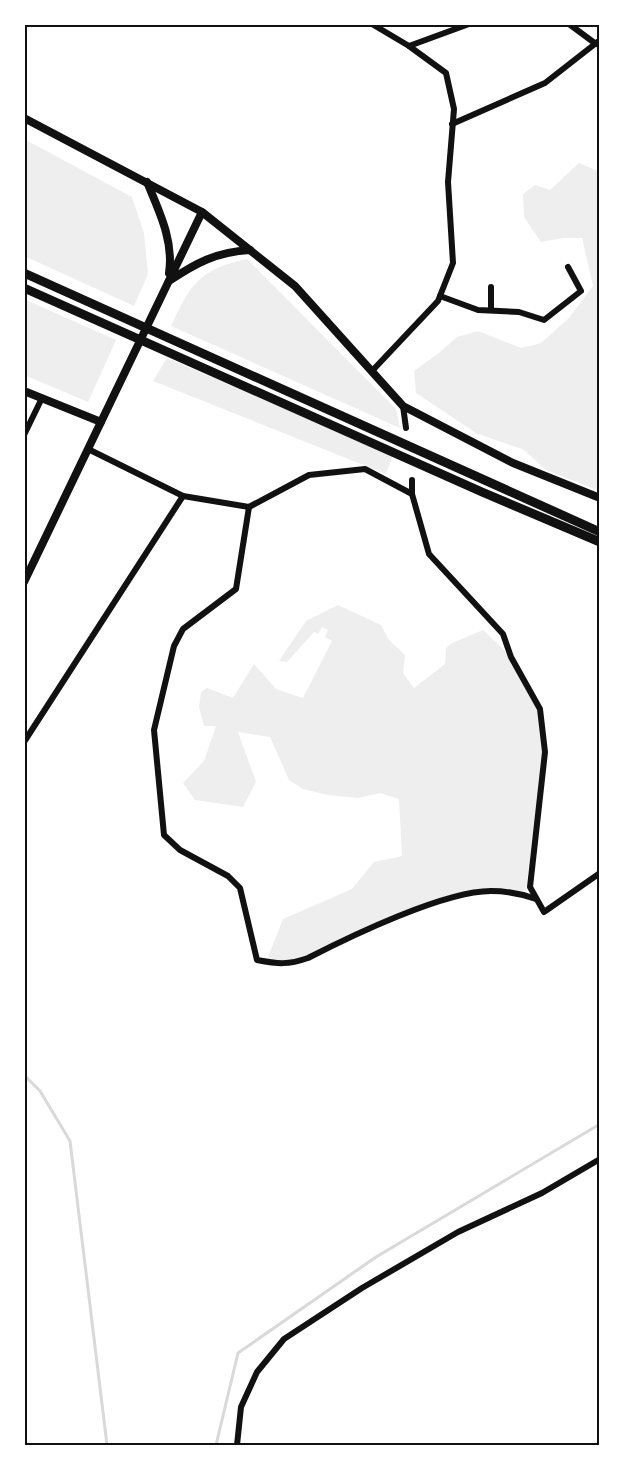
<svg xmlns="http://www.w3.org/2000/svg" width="624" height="1469" viewBox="0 0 624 1469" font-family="'Roboto Condensed',sans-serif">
	<rect width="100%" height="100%" fill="#fff"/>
	<g fill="#eee">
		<path d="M 24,139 L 132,197 L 144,233 L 148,274 L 134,306 L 24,256 Z"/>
		<path d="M 579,163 L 600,172 L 600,491 L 546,470 L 524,450 L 476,433 L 416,393 L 414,371 L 440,352 L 457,337 L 478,331 L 521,348 L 541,343 L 569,318 L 593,286 L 582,238 L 563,238 L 541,242 L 524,217 L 523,194 L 535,185 L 550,190 Z"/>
		<path d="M 247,259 L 396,409 L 400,428 L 171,326 C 191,283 199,270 247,259 Z"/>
		<path d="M 24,299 L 116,340 L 88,402 L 24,375 Z"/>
		<path d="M 167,358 L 393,455 L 386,474 L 153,381 Z"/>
		<path d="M 338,605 L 381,625 L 389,640 L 405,655 L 403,673 L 414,688 L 445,664 L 446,648 L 452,643 L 483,630 L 504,650 L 538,710 L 543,754 L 526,889 L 521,892 L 489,889 L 392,917 L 292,962 L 276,961 L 268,957 L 283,919 L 352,889 L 374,862 L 402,856 L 399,799 L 380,793 L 358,798 L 328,795 L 303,789 L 289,780 L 270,737 L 238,732 L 256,782 L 243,807 L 195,800 L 183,783 L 204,761 L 216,726 L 204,726 L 199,707 L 201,692 L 207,688 L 233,698 L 254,664 L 276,689 L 303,698 L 332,641 L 325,637 L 328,630 L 322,627 L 318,634 L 314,632 L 287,662 L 279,661 L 306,621 Z"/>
	</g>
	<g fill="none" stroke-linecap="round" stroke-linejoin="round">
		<g stroke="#d9d9d9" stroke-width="3">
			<path d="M 24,1075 L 40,1091 L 70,1141 L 107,1445"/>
			<path d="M 216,1445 L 238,1353 L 376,1257 L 600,1124"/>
		</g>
		<g stroke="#111" stroke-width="6">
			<path d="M 569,24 L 596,44"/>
			<path d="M 409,46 L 469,24"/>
			<path d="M 452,124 L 545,83 L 600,40"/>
			<path d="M 440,296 L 478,310 L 519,312 L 544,320 L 581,291 L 568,267"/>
			<path d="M 491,310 L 491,287"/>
			<path d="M 372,371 L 438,301 L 453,263 L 448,182 L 454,109 L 446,73 L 409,46 L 372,24"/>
			<path d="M 403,406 L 406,428"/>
			<path d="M 24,435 L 42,398"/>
			<path d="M 88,449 L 183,496 L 249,507 L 309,475 L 365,469 L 412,494"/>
			<path d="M 412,480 L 412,494 L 429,554 L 503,634 L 511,657 L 540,709 L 545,752 L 530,887 L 544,912 L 600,873"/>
			<path d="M 249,507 L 236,589 L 183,629 L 174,646 L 154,730 L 164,835 L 180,850 L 228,876 L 240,888 L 257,960 C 278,964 288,965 308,958 C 351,936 444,891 491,891 C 506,891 522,894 536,899"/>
			<path d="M 24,742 L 183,496"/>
			<path d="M 237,1445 L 241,1407 L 257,1372 L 284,1339 L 362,1288 L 458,1232 L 542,1193 L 600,1159"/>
		</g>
		<g stroke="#111" stroke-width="8">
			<path d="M 24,118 L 202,212 L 295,286 L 403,406 L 513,463 L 600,498"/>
			<path d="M 147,182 C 159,211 174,241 169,273"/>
			<path d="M 169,281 C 196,263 216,252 250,250"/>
			<path d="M 24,391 L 101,422"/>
			<path d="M 24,582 L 202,212"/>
		</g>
		<g stroke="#111" stroke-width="9">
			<path d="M 24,273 L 600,532"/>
			<path d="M 24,288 L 482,492 L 600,542"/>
		</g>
	</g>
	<rect width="624" height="1469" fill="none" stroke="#ffffff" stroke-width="51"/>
	<rect x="26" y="26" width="572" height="1418" fill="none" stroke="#111" stroke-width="2"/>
</svg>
